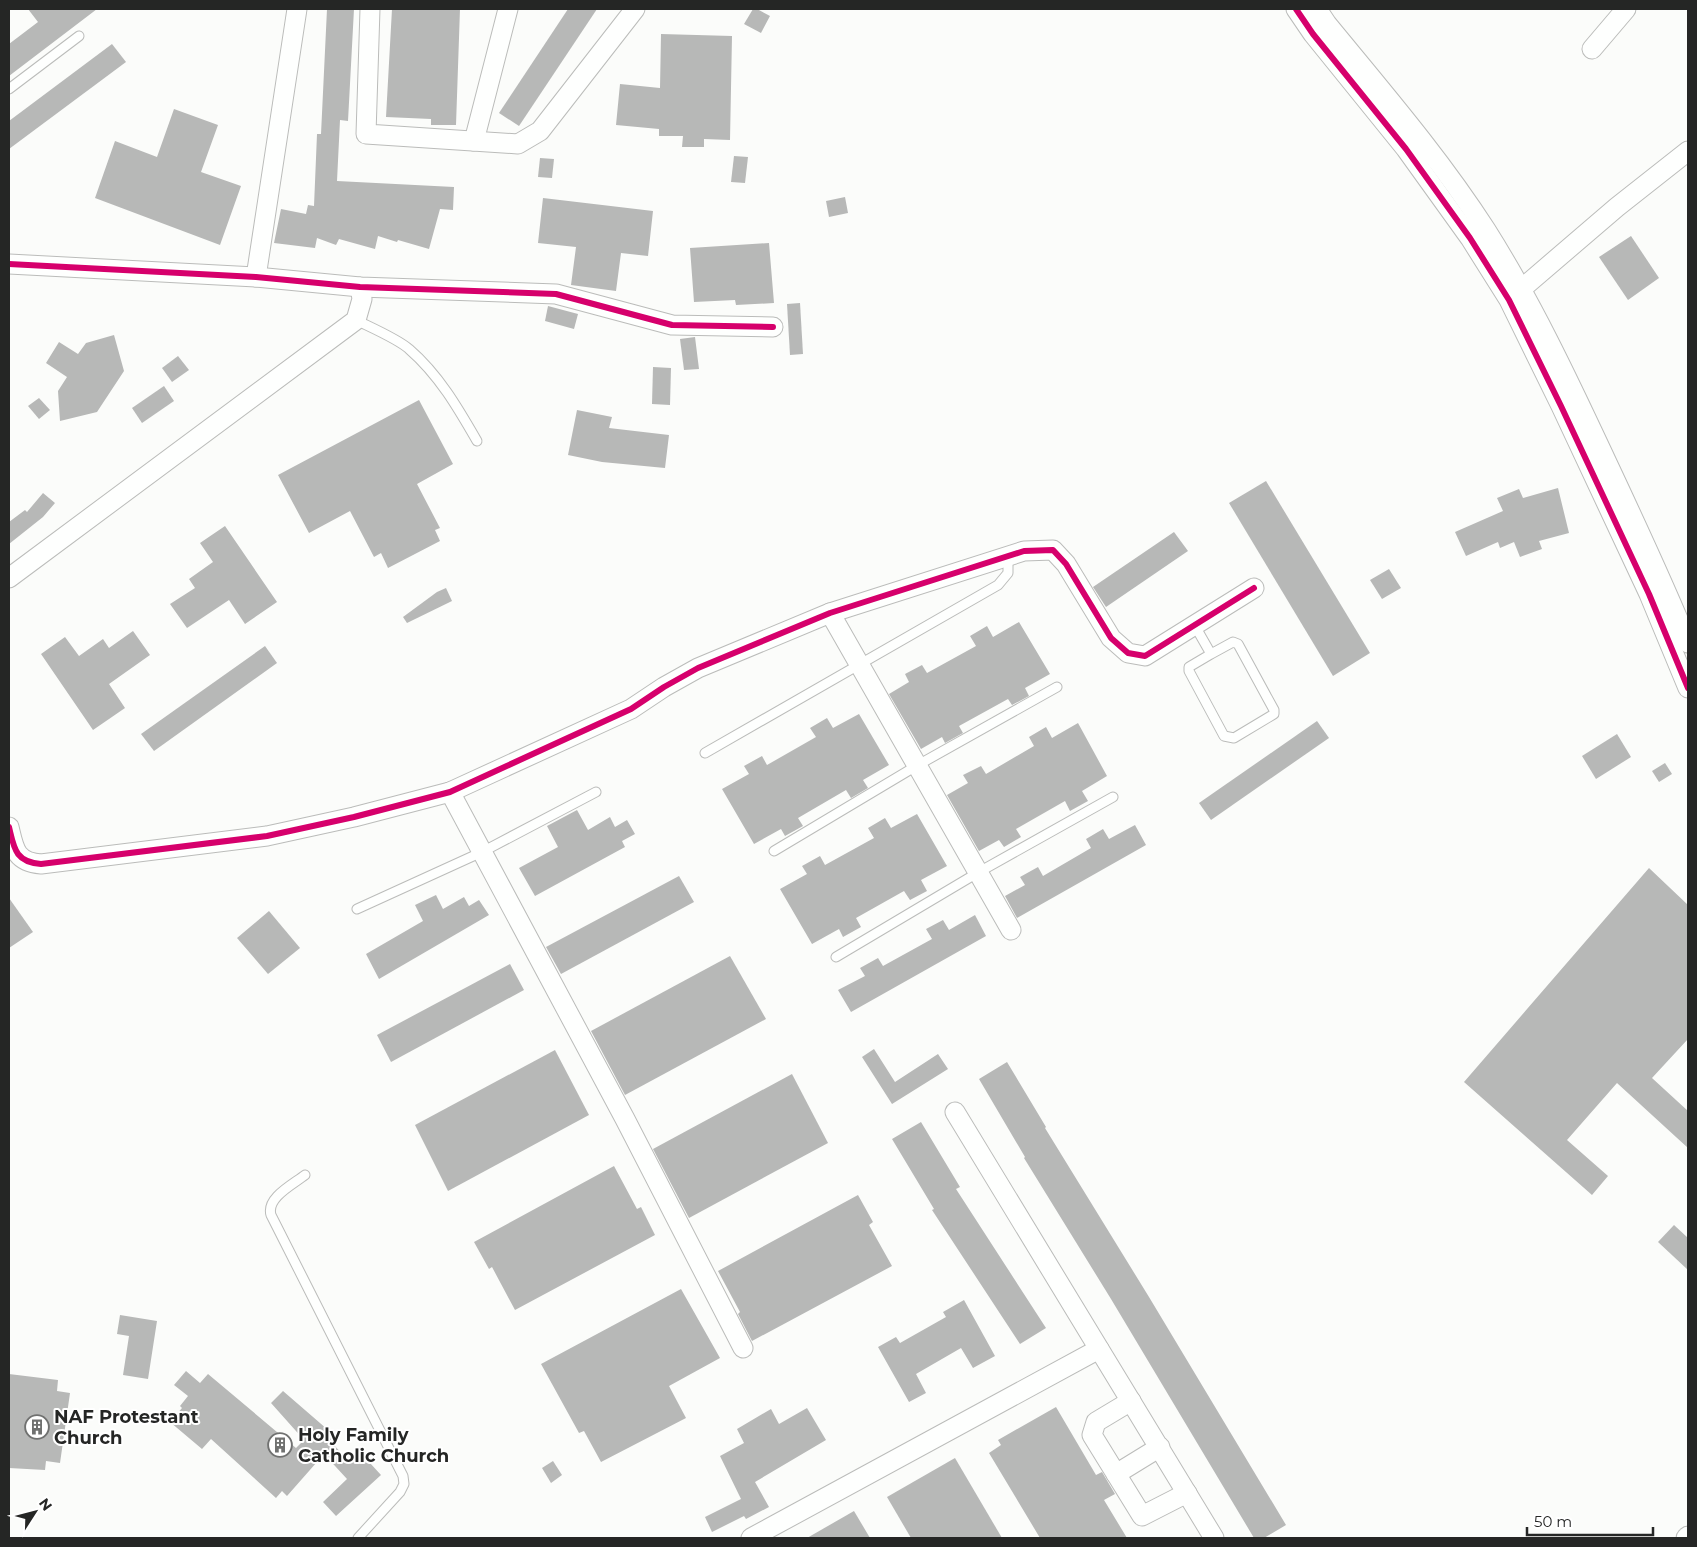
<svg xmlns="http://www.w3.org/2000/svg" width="1697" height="1547" viewBox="0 0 1697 1547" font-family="Montserrat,sans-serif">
	<rect width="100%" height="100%" fill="#fbfcfa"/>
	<g fill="#b7b8b7">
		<path d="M 28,9 L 97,9 L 9,76 L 9,44 L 38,22 Z"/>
		<path d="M 327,9 L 354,9 L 348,121 L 340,120 L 337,181 L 454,187 L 453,210 L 440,209 L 429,249 L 398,240 L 397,242 L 378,236 L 375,249 L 339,239 L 336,245 L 317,238 L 315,248 L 274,243 L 281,209 L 306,214 L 308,205 L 314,206 L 317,134 L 321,134 Z"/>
		<path d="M 392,9 L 460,9 L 456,125 L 431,125 L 431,119 L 386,117 Z"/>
		<path d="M 568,9 L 597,9 L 519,126 L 499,113 Z"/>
		<path d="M 753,9 L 757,9 L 770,16 L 761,33 L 744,24 Z"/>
		<path d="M 661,34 L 732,36 L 730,140 L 704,139 L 704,147 L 682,147 L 683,136 L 659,136 L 659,129 L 616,125 L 620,84 L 660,88 Z"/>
		<path d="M 112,44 L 126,62 L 9,149 L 9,121 Z"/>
		<path d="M 174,109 L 218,125 L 201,172 L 241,186 L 220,245 L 95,198 L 115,141 L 157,157 Z"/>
		<path d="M 734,156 L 748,157 L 745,183 L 731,182 Z"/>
		<path d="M 540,158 L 554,159 L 552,178 L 538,177 Z"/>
		<path d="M 845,197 L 848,213 L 829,217 L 826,201 Z"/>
		<path d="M 543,198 L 653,211 L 648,256 L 621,253 L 616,291 L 571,285 L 576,247 L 538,243 Z"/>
		<path d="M 1631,236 L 1659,278 L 1628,300 L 1599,257 Z"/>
		<path d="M 769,243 L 774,303 L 736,305 L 735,300 L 694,302 L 690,248 Z"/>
		<path d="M 800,303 L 803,354 L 790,355 L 787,304 Z"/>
		<path d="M 548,306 L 578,314 L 574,329 L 545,321 Z"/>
		<path d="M 114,335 L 124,371 L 97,412 L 60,421 L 58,391 L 67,377 L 46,363 L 59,342 L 78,354 L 86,343 Z"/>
		<path d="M 695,337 L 699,369 L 684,370 L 680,339 Z"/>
		<path d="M 178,356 L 189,370 L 172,382 L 162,368 Z"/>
		<path d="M 653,367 L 671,368 L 670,405 L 652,404 Z"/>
		<path d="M 164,386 L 174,401 L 142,423 L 132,408 Z"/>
		<path d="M 39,398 L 50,410 L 39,419 L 28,406 Z"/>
		<path d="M 419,400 L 453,464 L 417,484 L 440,528 L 435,530 L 440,541 L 388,568 L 381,553 L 374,557 L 350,511 L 309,533 L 278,475 Z"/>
		<path d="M 577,410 L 612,417 L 609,428 L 669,435 L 665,468 L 602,462 L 568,455 Z"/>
		<path d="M 1266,481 L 1370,653 L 1333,676 L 1229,503 Z"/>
		<path d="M 1558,488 L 1569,533 L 1539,541 L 1542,549 L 1520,557 L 1514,542 L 1500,548 L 1498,542 L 1466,556 L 1455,532 L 1503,511 L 1497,498 L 1519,489 L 1523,498 Z"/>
		<path d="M 43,493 L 55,503 L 43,517 L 9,544 L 9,522 L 25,510 L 27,512 Z"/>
		<path d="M 225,526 L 277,602 L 245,624 L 229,600 L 187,628 L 170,604 L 195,588 L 189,579 L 213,562 L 200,543 Z"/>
		<path d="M 1174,532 L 1188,551 L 1106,607 L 1093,587 Z"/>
		<path d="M 1389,569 L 1401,588 L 1382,599 L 1370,580 Z"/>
		<path d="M 446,588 L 452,601 L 407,623 L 403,617 L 437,592 Z"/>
		<path d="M 1019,622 L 1050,674 L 1025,688 L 1029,696 L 1012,705 L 1008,699 L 959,726 L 963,733 L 945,743 L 942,737 L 921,749 L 889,694 L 909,682 L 905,674 L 922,665 L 927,673 L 976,646 L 970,636 L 987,626 L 993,637 Z"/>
		<path d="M 133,631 L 150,655 L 109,684 L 125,708 L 93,730 L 41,654 L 65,637 L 79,656 L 103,639 L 109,648 Z"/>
		<path d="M 265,646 L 277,663 L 154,751 L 141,734 Z"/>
		<path d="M 859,714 L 889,765 L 863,780 L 868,788 L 851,798 L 846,790 L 798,818 L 803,826 L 785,836 L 781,829 L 754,844 L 722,789 L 749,774 L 744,766 L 762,756 L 767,765 L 816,737 L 810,728 L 827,718 L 833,728 Z"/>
		<path d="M 1317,721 L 1329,738 L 1211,820 L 1199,803 Z"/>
		<path d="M 1078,723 L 1107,776 L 1082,791 L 1088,801 L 1070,811 L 1065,801 L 1016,829 L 1021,837 L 1004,847 L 999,840 L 979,851 L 947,795 L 968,783 L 963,775 L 981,766 L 986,774 L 1034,746 L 1029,737 L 1046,727 L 1052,738 Z"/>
		<path d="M 1617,734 L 1631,757 L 1596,779 L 1582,756 Z"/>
		<path d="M 1665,763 L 1672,774 L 1659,782 L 1652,771 Z"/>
		<path d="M 577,810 L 588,830 L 610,817 L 615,827 L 627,820 L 635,834 L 622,841 L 625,847 L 535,896 L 519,868 L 558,847 L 547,826 Z"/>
		<path d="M 917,814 L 947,866 L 921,880 L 927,891 L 910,900 L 904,891 L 856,918 L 861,927 L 843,937 L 839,929 L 812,944 L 780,889 L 807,874 L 802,866 L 820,856 L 825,865 L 874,838 L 868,828 L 885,818 L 891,828 Z"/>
		<path d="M 1135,825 L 1146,845 L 1017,918 L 1005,896 L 1025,885 L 1020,877 L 1038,867 L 1043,876 L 1091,848 L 1086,839 L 1103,829 L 1109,839 Z"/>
		<path d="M 1649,868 L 1688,905 L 1688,1039 L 1652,1078 L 1688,1111 L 1688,1148 L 1617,1083 L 1567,1140 L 1608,1176 L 1592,1195 L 1464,1082 Z"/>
		<path d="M 679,876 L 694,902 L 561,974 L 546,947 Z"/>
		<path d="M 436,895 L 443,909 L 464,897 L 469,906 L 479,900 L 489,915 L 379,979 L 366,954 L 423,921 L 415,905 Z"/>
		<path d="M 9,898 L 33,932 L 9,948 Z"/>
		<path d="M 269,911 L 300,948 L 268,974 L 237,938 Z"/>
		<path d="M 975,915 L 986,936 L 851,1012 L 838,990 L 865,976 L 860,968 L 878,958 L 883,966 L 932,939 L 926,929 L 943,920 L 949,930 Z"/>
		<path d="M 730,956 L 766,1019 L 625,1095 L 591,1031 Z"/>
		<path d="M 510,964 L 524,990 L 391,1062 L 377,1035 Z"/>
		<path d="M 874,1049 L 895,1082 L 938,1054 L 948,1069 L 892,1104 L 862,1057 Z"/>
		<path d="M 555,1050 L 589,1115 L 448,1191 L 415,1125 Z"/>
		<path d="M 1007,1062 L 1046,1127 L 1045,1128 L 1149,1297 L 1286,1525 L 1264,1538 L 1254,1538 L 1111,1299 L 1024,1158 L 1025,1157 L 979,1079 Z"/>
		<path d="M 792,1074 L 828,1143 L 689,1218 L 653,1149 Z"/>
		<path d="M 921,1122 L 960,1187 L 956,1189 L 1046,1328 L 1020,1344 L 932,1210 L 934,1209 L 892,1139 Z"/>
		<path d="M 614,1166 L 637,1209 L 641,1207 L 655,1235 L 515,1310 L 492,1267 L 489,1269 L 474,1242 Z"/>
		<path d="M 858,1195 L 873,1222 L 869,1225 L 892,1266 L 752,1341 L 738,1314 L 740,1312 L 718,1271 Z"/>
		<path d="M 1674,1225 L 1688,1238 L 1688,1270 L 1658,1242 Z"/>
		<path d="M 681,1289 L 720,1358 L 669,1386 L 686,1418 L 601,1462 L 584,1431 L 579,1433 L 541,1364 Z"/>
		<path d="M 964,1300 L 995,1356 L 973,1368 L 961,1348 L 916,1374 L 926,1393 L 909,1402 L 878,1347 L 896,1337 L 900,1343 L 946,1317 L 943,1312 Z"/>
		<path d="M 120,1315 L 157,1321 L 148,1379 L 123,1375 L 129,1336 L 117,1334 Z"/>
		<path d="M 186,1371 L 200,1383 L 208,1374 L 296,1448 L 304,1440 L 271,1403 L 283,1391 L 335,1436 L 330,1441 L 349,1461 L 359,1451 L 381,1475 L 336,1516 L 323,1502 L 347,1479 L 324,1454 L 287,1496 L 282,1491 L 276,1498 L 211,1439 L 202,1449 L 170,1422 L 182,1408 L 180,1406 L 188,1396 L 174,1385 Z"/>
		<path d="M 9,1374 L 58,1380 L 57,1391 L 70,1393 L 60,1463 L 46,1461 L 45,1470 L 9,1468 Z"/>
		<path d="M 1056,1407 L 1096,1475 L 1102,1472 L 1115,1494 L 1104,1500 L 1127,1538 L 1040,1538 L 989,1453 L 1001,1445 L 998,1440 Z"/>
		<path d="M 807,1408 L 826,1440 L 755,1482 L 769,1507 L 746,1519 L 744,1516 L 712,1532 L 705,1517 L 741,1499 L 720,1456 L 744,1443 L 737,1429 L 771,1409 L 779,1424 Z"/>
		<path d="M 955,1458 L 1002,1538 L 911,1538 L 887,1497 Z"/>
		<path d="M 553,1461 L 562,1475 L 551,1483 L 542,1468 Z"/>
		<path d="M 854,1511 L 870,1538 L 807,1538 Z"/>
	</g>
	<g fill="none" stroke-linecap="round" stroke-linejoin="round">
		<g stroke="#bbbcba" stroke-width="11">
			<g id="service">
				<path d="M 9,89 L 79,36"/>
				<path d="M 356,320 C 370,327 398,339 409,349 C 439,375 458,408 477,441"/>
				<path d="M 1195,626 L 1211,654 L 1189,667 L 1189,671 L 1224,736 L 1234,738 L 1274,714 L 1274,710 L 1238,644 L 1233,642 L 1211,654"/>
				<path d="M 705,753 L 998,585 L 1008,573 L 1008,556"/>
				<path d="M 774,851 L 918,765 L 1057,687"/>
				<path d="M 357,909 L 482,852 L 596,792"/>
				<path d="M 836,957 L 979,872 L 1113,797"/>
				<path d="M 305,1175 C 292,1185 266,1198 271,1215 L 403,1476 L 404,1484 L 400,1492 L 358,1538"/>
			</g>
		</g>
		<g stroke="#bbbcba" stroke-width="21">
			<g id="minor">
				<path d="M 370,9 L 366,134 L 518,144 L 540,131 L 635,9"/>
				<path d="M 1296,9 L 1313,34 L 1406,149 L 1470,238 L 1509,300 L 1561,406 L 1649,594 L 1688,688"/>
				<path d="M 1317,9 L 1327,24 C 1382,91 1439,157 1486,230 C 1531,301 1567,377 1603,454 C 1632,516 1662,579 1688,643"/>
				<path d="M 1592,49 L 1626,9"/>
				<path d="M 474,141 L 508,9"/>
				<path d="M 9,264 L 256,277 L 360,287 L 556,294 L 672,325 L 773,327"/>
				<path d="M 256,277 L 297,9"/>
				<path d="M 1512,297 L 1617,207 L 1688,151"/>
				<path d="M 9,578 L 356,320 L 362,299 L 360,287"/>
				<path d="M 830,613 L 1011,930"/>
				<path d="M 450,792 L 625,1119 L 743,1348"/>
				<path d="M 9,827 C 14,848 15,862 41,864 L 267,836 L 354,817 L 450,792 L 631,709 L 664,687 L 698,668 L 830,613 L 1024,551 L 1053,550 L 1066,564 L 1111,638 L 1128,653 L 1145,656 L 1254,588"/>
				<path d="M 955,1112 L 1214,1538"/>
				<path d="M 1131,1401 L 1096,1422 L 1092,1435 L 1142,1516 L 1187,1493"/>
				<path d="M 1116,1474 L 1160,1447"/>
				<path d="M 751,1538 L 1099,1349"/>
				<path d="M 1686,1538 L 1688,1536"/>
			</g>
		</g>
		<use href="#service" stroke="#fefffe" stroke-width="9"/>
		<use href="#minor" stroke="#fefffe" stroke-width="19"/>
		<g stroke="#fff" stroke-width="9">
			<g id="cycleway">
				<path d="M 1296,9 L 1313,34 L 1406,149 L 1470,238 L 1509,300 L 1561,406 L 1649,594 L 1688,688"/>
				<path d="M 9,264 L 256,277 L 360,287 L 556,294 L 672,325 L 773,327"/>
				<path d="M 9,827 C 14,848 15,862 41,864 L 267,836 L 354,817 L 450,792 L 631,709 L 664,687 L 698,668 L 830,613 L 1024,551 L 1053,550 L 1066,564 L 1111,638 L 1128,653 L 1145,656 L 1254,588"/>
			</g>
		</g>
		<use href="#cycleway" stroke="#d6006c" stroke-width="6"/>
	</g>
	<defs>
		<g id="building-ring" transform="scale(1.25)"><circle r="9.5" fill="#fff" stroke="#707170" stroke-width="1.5"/><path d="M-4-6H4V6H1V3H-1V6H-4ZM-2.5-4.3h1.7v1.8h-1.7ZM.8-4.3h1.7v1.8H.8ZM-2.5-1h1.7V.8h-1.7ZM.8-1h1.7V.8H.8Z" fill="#707170"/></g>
	</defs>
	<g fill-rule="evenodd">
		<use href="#building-ring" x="37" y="1427"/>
		<use href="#building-ring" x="280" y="1445"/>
	</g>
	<g text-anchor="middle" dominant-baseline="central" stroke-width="4" stroke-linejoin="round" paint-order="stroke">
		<g font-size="18" font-weight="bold" fill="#252625" stroke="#fff" text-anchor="start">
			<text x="54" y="1417">NAF Protestant<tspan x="54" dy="21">Church</tspan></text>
			<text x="298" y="1435">Holy Family<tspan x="298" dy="21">Catholic Church</tspan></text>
		</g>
	</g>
	<rect width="1697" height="1547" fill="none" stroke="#252625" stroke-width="20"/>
	<g transform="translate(35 1512) rotate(54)" stroke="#ffffff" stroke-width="4" paint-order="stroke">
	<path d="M0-4L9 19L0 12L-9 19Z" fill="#252625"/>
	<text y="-8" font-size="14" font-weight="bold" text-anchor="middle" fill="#252625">N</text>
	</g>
	<path d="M1527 1527v8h126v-8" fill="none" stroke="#252625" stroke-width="2.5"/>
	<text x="1534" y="1527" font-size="15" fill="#252625" stroke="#ffffff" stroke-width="4" paint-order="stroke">50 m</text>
</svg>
